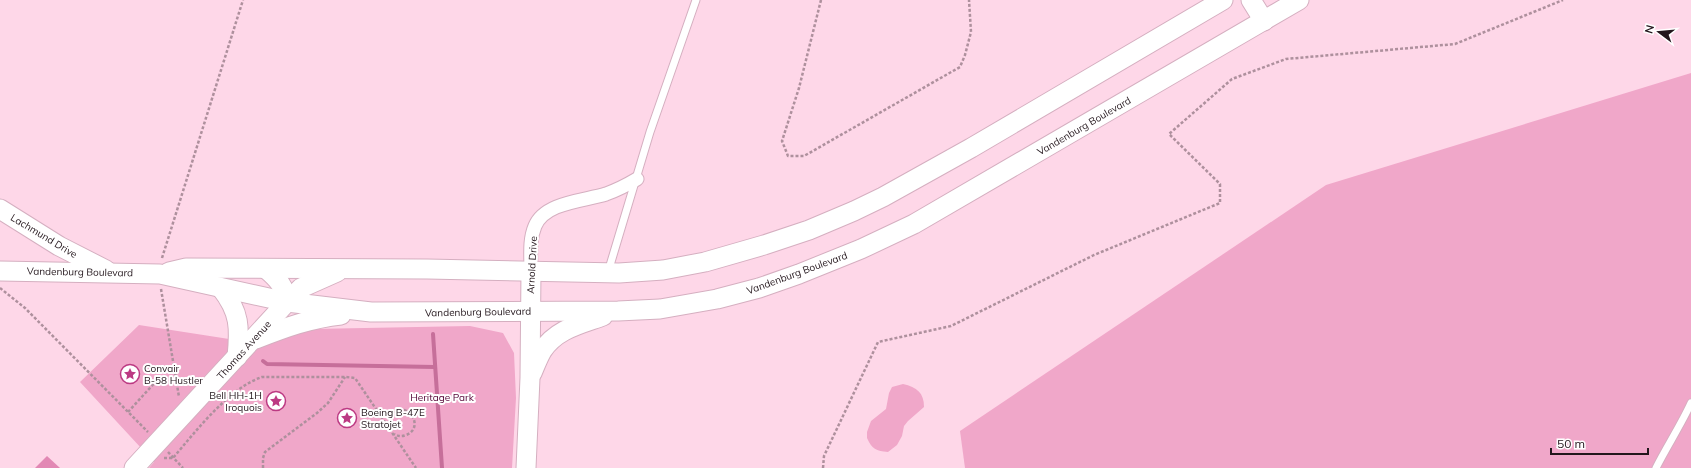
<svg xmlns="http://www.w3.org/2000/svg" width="1691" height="468" viewBox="0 0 1691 468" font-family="Mulish,sans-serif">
	<rect width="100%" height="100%" fill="#fed7e8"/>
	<g fill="#f0a7c9">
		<path d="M 1691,73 L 1691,468 L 965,468 L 960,431 L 1326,185 Z"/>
		<path d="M 139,325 L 229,339 L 312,329 L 470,326 L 503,333 L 514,353 L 516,398 L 512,468 L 149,468 L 154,462 L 80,382 Z"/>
		<path d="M 903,384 C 917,387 924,393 924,407 L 908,421 L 904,426 L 902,436 L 897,445 L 888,452 C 876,451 872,449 867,438 L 867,432 L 871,421 L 886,409 L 889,393 L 892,387 Z"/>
	</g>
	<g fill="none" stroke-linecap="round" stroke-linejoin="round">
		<g stroke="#c66f9a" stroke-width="4">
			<path d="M 433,334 L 442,468"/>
			<path d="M 263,361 L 267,364 L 435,367"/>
		</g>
	</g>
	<path fill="#e288b4" d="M 47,456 L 60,468 L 35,468 Z"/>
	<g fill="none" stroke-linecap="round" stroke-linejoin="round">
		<g stroke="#d5afc0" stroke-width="9">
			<g id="lane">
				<path d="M 608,272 L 650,132 L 696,0"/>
				<path d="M 1656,468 C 1667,446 1681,425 1691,403"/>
			</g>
		</g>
		<g stroke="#d5afc0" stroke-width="15">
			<path id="street" d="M 531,271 C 531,256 529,240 535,226 C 545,202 584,201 606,194 C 617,190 627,185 637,179"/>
		</g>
		<g stroke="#d5afc0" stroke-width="21">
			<g id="secondary">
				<path d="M 1251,0 L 1264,21"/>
				<path d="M 0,209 L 59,246 L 106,270"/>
				<path d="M 266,269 C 278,279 285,287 287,302"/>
				<path d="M 0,271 L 160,274 L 287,302 L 371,312 L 618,311 L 660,309 L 717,299 L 759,288 L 799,274 L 861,249 L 914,224 L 1299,0"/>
				<path d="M 169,272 L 186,268 L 427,269 L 619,273 L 663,270 L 705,262 L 764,245 L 809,230 L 854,211 L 883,197 L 971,148 L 1223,0"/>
				<path d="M 221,288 C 240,312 240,328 237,357"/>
				<path d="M 256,339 C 284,328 311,318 341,315"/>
				<path d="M 532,373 C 535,366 538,358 542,351 C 556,329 581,324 603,316"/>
				<path d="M 134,468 L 287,302 L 301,288 L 337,272"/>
				<path d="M 526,468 L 530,378 L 531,271"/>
			</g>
		</g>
		<g stroke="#ae909d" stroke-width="2.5" stroke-dasharray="3 2" stroke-linecap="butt">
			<path d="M 821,0 L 799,88 L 782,141 L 788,156 L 804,156 L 960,67 L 965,55 L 971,32 L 969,0"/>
			<path d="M 162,258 L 243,0"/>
			<path d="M 0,288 L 25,308 L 148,432"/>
			<path d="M 161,289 L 179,397"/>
			<path d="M 128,412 L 159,378"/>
			<path d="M 389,426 L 391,416 C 407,397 426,428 406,435 C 401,437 398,436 394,434"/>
			<path d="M 168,452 L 183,468"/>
			<path d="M 164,458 L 173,458 C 196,431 229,388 262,377 L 346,377 L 355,378 L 416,468"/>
			<path d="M 263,468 L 263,458 L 265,452 L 317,413 L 328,403 L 345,377"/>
			<path d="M 823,468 L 824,456 L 878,342 L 951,326 L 1094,255 L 1220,203 L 1220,184 L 1169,134 L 1232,79 L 1286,59 L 1455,44 L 1563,0"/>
		</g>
		<use href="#lane" stroke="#fff" stroke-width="7"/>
		<use href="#street" stroke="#fff" stroke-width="13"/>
		<use href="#secondary" stroke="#fff" stroke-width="19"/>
	</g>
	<defs>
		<g id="sight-ring" transform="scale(1)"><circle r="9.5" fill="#fff" stroke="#bc3a83" stroke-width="1.5"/><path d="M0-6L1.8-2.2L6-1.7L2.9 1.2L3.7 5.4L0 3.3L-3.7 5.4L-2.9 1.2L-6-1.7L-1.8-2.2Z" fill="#bc3a83"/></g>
	</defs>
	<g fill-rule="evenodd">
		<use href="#sight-ring" x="130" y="374"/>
		<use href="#sight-ring" x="276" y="401"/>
		<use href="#sight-ring" x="347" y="418"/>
	</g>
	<g text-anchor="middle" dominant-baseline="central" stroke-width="4" stroke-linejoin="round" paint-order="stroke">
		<g font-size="10" fill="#23161c" stroke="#fff">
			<text transform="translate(1084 126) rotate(-30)">Vandenburg Boulevard</text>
			<text transform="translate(44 236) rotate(31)">Lachmund Drive</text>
			<text transform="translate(532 265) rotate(-87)">Arnold Drive</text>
			<text transform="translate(80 272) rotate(1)">Vandenburg Boulevard</text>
			<text transform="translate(797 273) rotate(-20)">Vandenburg Boulevard</text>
			<text transform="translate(478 312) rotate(-1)">Vandenburg Boulevard</text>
			<text transform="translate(244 350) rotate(-48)">Thomas Avenue</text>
		</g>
		<g font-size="10" fill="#23161c" stroke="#fff" text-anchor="start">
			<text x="144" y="368">Convair<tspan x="144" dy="12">B-58 Hustler</tspan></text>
			<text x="262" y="395" text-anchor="end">Bell HH-1H<tspan x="262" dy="12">Iroquois</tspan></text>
			<text x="361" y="412">Boeing B-47E<tspan x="361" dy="12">Stratojet</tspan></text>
		</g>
		<g font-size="10" fill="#530134" stroke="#fff">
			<text x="442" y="397">Heritage Park</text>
		</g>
	</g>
	<g transform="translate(1659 32) rotate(286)" stroke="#ffffff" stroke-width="3" paint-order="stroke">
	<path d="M0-3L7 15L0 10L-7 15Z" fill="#23161c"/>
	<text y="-6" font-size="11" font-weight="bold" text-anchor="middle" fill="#23161c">N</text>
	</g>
	<path d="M1551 448v6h97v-6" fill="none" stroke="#23161c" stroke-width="2"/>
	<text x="1557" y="448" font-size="12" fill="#23161c" stroke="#ffffff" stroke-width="3" paint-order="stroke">50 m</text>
</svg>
